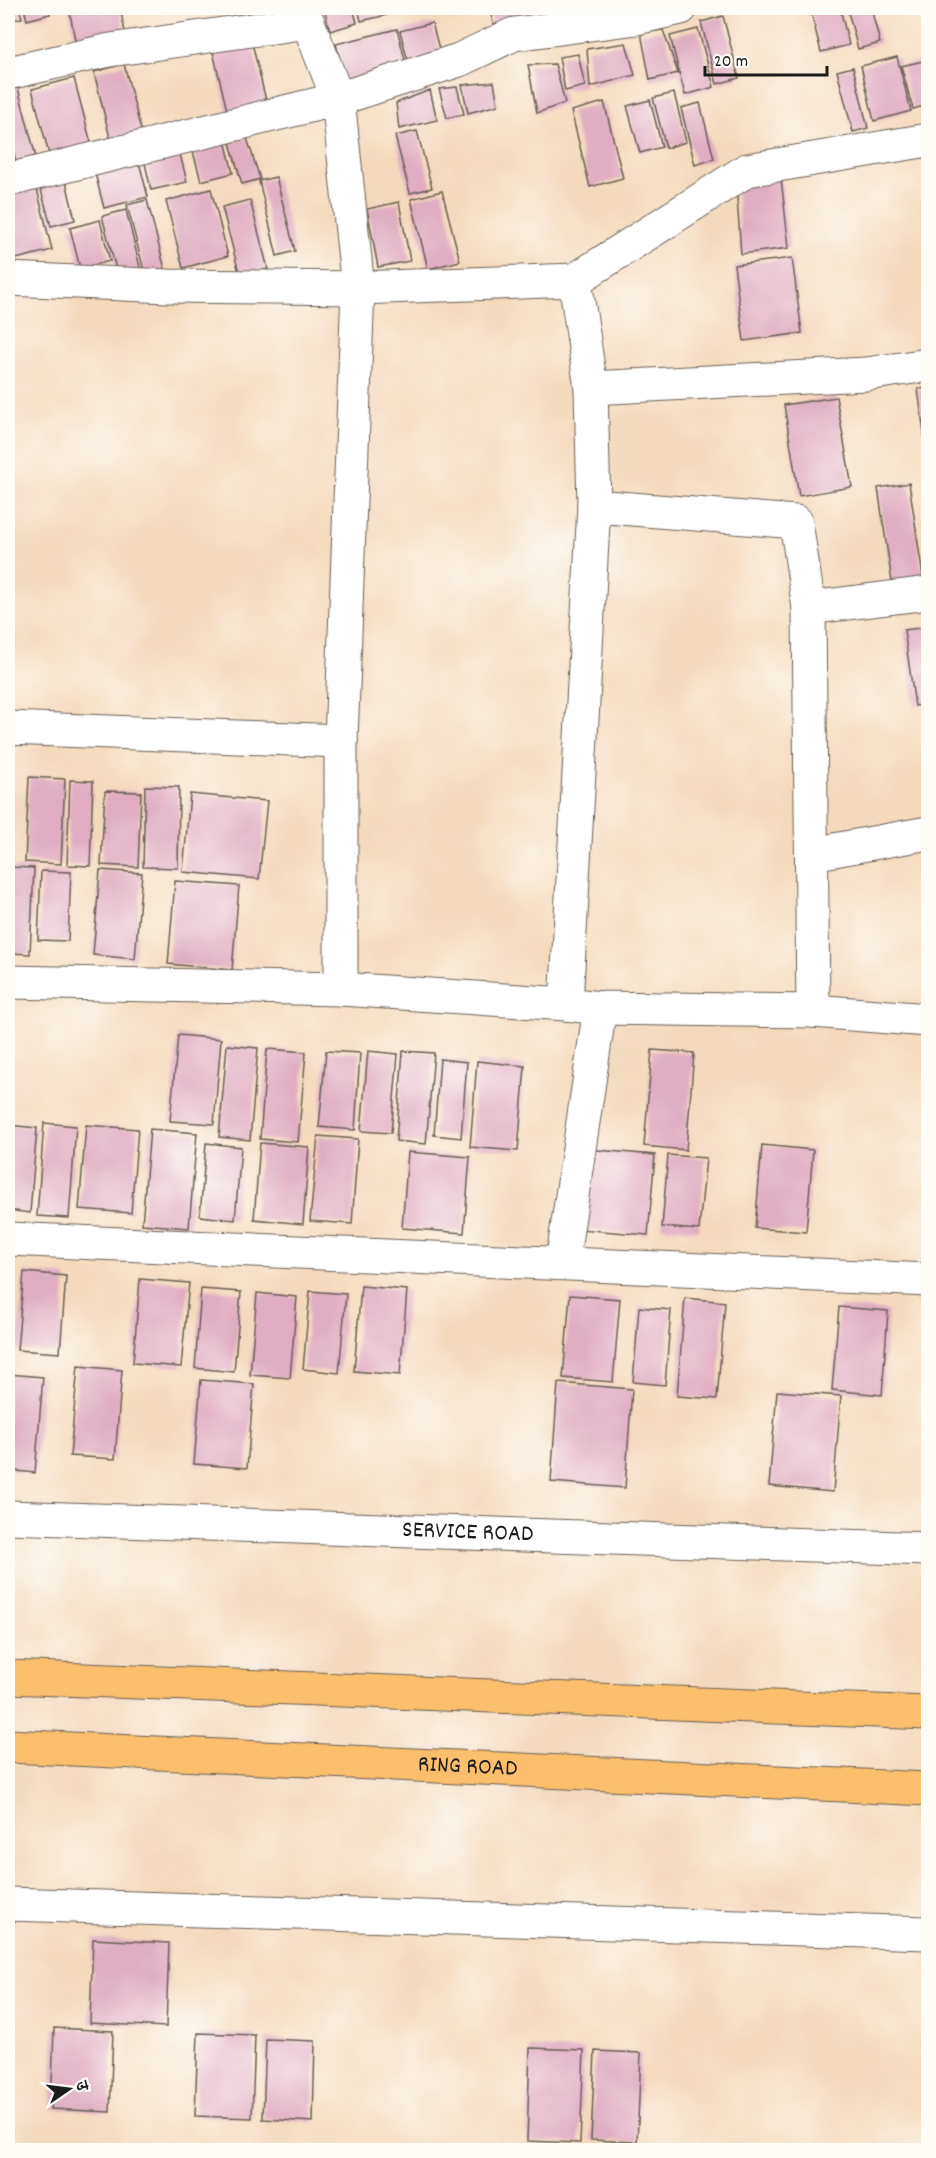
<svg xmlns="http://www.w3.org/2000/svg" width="936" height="2158" viewBox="0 0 936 2158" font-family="Dekko,'Playpen Sans Deva',sans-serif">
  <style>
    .building { fill: #e0adc2 }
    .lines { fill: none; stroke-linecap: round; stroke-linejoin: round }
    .minor-casing { stroke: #685e54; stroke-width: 35 }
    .tertiary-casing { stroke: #685e54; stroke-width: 35 }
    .primary-casing { stroke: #685e54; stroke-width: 35 }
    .minor { stroke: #fff; stroke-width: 33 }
    .tertiary { stroke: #fff; stroke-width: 33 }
    .primary { stroke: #fabe6d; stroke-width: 33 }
    .labels { text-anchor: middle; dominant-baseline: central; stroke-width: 5; stroke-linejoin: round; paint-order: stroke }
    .street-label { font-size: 24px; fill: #1c1c1c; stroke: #fdfcf7 }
  </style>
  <rect width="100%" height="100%" fill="#fdfcf7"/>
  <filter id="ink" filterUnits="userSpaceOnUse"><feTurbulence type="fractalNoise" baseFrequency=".0167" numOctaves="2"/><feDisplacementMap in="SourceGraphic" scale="12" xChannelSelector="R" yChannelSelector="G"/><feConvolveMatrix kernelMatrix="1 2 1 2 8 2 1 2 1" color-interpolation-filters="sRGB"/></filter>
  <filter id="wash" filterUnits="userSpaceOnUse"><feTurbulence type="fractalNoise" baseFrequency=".008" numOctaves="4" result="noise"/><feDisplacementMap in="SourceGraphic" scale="24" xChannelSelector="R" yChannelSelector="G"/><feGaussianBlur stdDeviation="1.35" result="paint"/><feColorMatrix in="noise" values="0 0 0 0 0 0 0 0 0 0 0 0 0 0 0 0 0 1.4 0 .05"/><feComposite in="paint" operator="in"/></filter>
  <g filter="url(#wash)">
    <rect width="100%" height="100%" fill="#f4dabd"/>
    <g id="blocks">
      <path class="building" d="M8 8H19L22 18 8 21Z
        M24 8H49L50 14 27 20Z
        M69 8H120L127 41 77 51Z
        M232 8H254L255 16 235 21Z
        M261 8H295L264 16Z
        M324 8H353L357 23 330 31Z
        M358 8H399L400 12 361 21Z
        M490 8H555L556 13 493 24Z
        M810 8H840L849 45 821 52Z
        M847 8H871L880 43 858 49Z
        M894 8H918L896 14Z
        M921 8H928V32Z
        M723 16 739 78 717 84 701 22Z
        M432 23 442 60 410 69 400 31Z
        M397 29 407 67 346 83 336 44Z
        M698 29 714 87 685 95 670 36Z
        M663 30 678 73 650 80 641 33Z
        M252 43 269 113 230 123 213 52Z
        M626 43 635 75 590 87 587 49Z
        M578 54 585 86 565 91 559 57Z
        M897 57 911 111 874 121 861 66Z
        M923 61 928 82V105L913 109 901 66Z
        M124 64 142 134 111 142 94 72Z
        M555 64 565 103 537 113 528 65Z
        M853 67 868 128 853 132 837 71Z
        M74 78 92 147 50 158 32 89Z
        M494 82 498 105 468 113 462 85Z
        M457 87 464 114 447 118 439 89Z
        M18 88 38 165 18 170 8 130V90Z
        M430 90 437 120 399 129 396 103Z
        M674 93 686 142 666 148 653 98Z
        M650 100 662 147 640 153 627 106Z
        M604 102 623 178 590 187 571 111Z
        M700 103 714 159 695 165 681 108Z
        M417 131 432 188 410 193 395 136Z
        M247 138 260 179 242 184 230 143Z
        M225 140 233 173 201 181 192 148Z
        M179 150 187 182 151 190 144 159Z
        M138 158 148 197 104 208 94 169Z
        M65 177 75 220 51 226 39 183Z
        M276 177 295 251 277 256 259 181Z
        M781 178 789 248 741 254 736 183Z
        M35 181 52 250 8 261V187Z
        M211 189 228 256 183 268 166 201Z
        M442 191 460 261 428 269 411 199Z
        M147 200 167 277 147 282 127 205Z
        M250 200 268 269 240 276 222 207Z
        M399 202 410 261 378 267 367 209Z
        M126 210 141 271 118 277 102 216Z
        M100 220 110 261 80 268 70 228Z
        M792 258 802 333 744 341 734 265Z
        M928 388V455H927L918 389Z
        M836 397 852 487 799 496 784 405Z
        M909 483 923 577 892 582 878 488Z
        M928 627V704L915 706 904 630Z
        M928 715V747H927L923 716Z
        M29 777 65 779 61 864 25 862Z
        M70 780 93 781 90 866 67 865Z
        M145 786 179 787 178 868 143 867Z
        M105 791 141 792 138 867 101 865Z
        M190 794 267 801 259 879 183 872Z
        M9 867 34 868 30 954 8 953Z
        M100 870 142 873 135 959 93 955Z
        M41 871 71 872 68 941 38 940Z
        M175 881 239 886 232 970 168 964Z
        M178 1035 221 1039 214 1124 170 1121Z
        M227 1045 258 1048 250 1140 219 1137Z
        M267 1049 306 1052 298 1142 260 1139Z
        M652 1050 694 1053 686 1150 644 1146Z
        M326 1051 360 1053 355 1130 319 1127Z
        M368 1051 398 1054 391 1133 361 1131Z
        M403 1051 434 1053 426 1144 396 1141Z
        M440 1059 467 1062 461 1138 434 1135Z
        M477 1061 525 1066 518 1151 470 1147Z
        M44 1123 76 1126 69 1218 37 1216Z
        M8 1125 37 1128 30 1213 8 1210Z
        M86 1125 138 1129 131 1213 79 1209Z
        M150 1129 197 1133 189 1228 142 1224Z
        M318 1136 358 1139 352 1224 310 1221Z
        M206 1143 241 1147 235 1220 200 1216Z
        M260 1143 309 1147 303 1224 254 1219Z
        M762 1145 813 1150 806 1232 755 1228Z
        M585 1149 655 1155 648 1235 579 1229Z
        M408 1152 470 1157 464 1233 402 1228Z
        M668 1155 706 1158 699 1230 662 1227Z
        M24 1272 66 1276 60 1353 17 1350Z
        M140 1279 189 1283 181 1367 133 1363Z
        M361 1286 407 1290 400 1375 354 1371Z
        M201 1289 241 1292 234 1372 195 1368Z
        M310 1291 346 1294 339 1373 303 1369Z
        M257 1293 297 1297 290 1378 250 1375Z
        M570 1295 620 1299 613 1382 563 1378Z
        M685 1298 725 1302 717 1399 677 1396Z
        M639 1307 671 1310 665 1385 633 1382Z
        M839 1307 888 1311 882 1395 832 1390Z
        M78 1366 122 1370 115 1459 70 1456Z
        M8 1374 43 1377 35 1473 8 1470Z
        M201 1380 254 1384 247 1468 194 1464Z
        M558 1383 632 1389 625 1488 551 1482Z
        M777 1391 841 1396 833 1492 769 1486Z
        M93 1939 169 1943 166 2027 90 2023Z
        M54 2028 113 2031 110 2112 51 2109Z
        M198 2033 255 2035 252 2118 195 2116Z
        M266 2039 315 2041 313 2122 263 2119Z
        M530 2048 584 2050 580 2143 527 2141Z
        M595 2051 641 2053 637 2142 591 2140Z"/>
    </g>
  </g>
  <g filter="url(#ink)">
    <use href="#blocks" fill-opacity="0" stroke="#685e54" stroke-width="1.5"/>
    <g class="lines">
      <defs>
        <g id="minor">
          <path d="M8 73 110 50 308 22 338 99 459 60 514 34 637 18 681 8"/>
          <path d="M8 180 338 99 358 288 341 741V989"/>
          <path d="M8 279 169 286 358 288 575 280 747 170 928 140"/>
          <path d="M591 388 866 374 928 365"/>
          <path d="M594 506 796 522 809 608 813 1011"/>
          <path d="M809 608 928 593"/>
          <path d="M8 728 341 741"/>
          <path d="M812 854 928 833"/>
          <path d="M8 982 341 989 566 1004 600 1008 813 1011 928 1020"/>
          <path d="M566 1004 594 506 591 388 575 280"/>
          <path d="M8 1239 928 1280"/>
          <path d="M562 1263 600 1008"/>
          <path id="s1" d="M8 1517 928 1549"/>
        </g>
        <path id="tertiary" d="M8 1904 928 1933"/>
        <g id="primary">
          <path d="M8 1677 928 1713"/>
          <path id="s2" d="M8 1746 928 1789"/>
        </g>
      </defs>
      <use href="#minor" class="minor-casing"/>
      <use href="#tertiary" class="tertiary-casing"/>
      <use href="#primary" class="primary-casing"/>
      <use href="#minor" class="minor"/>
      <use href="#tertiary" class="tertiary"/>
      <use href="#primary" class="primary"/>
    </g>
  </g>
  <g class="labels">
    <g class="street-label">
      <text stroke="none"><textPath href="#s1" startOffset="460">SERVICE ROAD</textPath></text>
      <text stroke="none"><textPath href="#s2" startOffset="460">RING ROAD</textPath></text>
    </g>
  </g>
  <rect width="936" height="2158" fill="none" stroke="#fdfcf7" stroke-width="30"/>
  <g transform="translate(69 2089) rotate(76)" stroke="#fdfcf7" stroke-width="4.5" paint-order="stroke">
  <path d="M0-4.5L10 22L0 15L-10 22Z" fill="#1c1c1c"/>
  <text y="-9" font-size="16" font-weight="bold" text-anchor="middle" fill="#1c1c1c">उ</text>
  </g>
  <path d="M705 66v9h122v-9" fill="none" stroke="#1c1c1c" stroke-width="3"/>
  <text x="714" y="66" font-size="18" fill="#1c1c1c" stroke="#fdfcf7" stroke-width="4.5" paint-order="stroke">20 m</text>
</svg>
